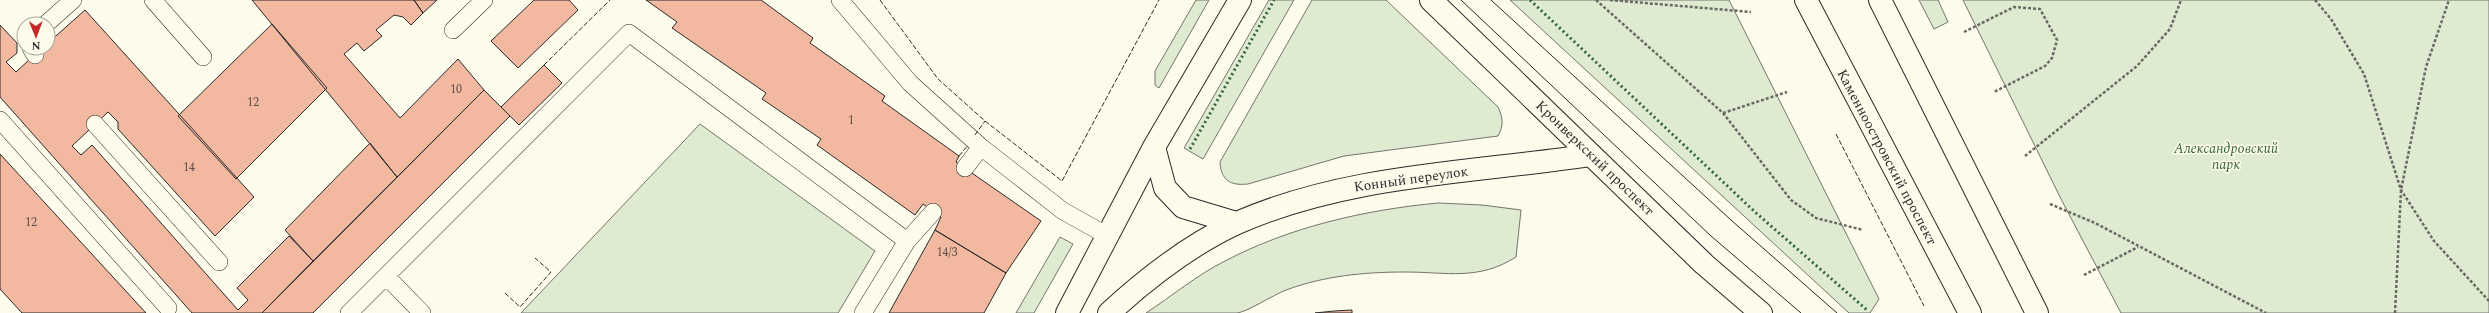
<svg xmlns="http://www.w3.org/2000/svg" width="2489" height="313" viewBox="0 0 2489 313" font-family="Spectral,serif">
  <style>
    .green { fill: #deebd1; stroke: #74746e }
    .building { fill: #f2b8a0; stroke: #2b2b2b }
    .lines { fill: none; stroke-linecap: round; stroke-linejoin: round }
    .lane-casing { stroke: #2b2b2b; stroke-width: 18 }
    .street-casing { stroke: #2b2b2b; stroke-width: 24 }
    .secondary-casing { stroke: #2b2b2b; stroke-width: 24 }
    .primary-casing { stroke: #2b2b2b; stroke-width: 24 }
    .path { stroke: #6a6964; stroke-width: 2.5; stroke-dasharray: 3 2; stroke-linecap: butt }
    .lane { stroke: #fdfbea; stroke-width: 17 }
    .street { stroke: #fdfbea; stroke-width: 22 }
    .secondary { stroke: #fdfbea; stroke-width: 22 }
    .primary { stroke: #fdfbea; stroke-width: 22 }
    .tram { stroke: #2b2b2b; stroke-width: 1 }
    .hedge { stroke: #34623c; stroke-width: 3; stroke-dasharray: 2 3; stroke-linecap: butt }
    .fence { stroke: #2b2b2b; stroke-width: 1; stroke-dasharray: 5 2; stroke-linecap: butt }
    .labels { text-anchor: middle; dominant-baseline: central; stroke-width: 3; stroke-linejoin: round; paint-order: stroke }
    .number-label { font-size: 12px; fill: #5d4e48 }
    .park-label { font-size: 14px; font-style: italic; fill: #34623c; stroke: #fdfbea }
    .street-label { font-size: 14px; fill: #2b2b2b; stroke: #fdfbea }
  </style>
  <rect width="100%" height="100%" fill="#fdfbea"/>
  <path class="green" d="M1196 0H1209L1159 88 1155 85V71Z
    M1269 0H1294L1203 159 1184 148Z
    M1312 0H1386L1498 107C1503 118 1504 125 1498 136L1344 156 1248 184C1230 186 1221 180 1220 162Z
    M1510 0H1729L1879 299 1870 313H1849Z
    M1919 0H1938L1948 22 1934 29Z
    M1963 0H2489V313H2121L2062 201Z
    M700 124 875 251 838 313H521Z
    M1438 203 1482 205 1521 210 1516 257C1478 281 1447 272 1405 272 1364 272 1324 276 1286 290 1273 295 1247 312 1237 313 1207 313 1175 313 1146 313 1172 296 1197 275 1225 261 1290 227 1364 210 1438 203Z
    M1060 237 1073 244 1034 313H1016Z"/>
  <path class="building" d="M252 0H414L423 13 411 25 403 17 394 15 376 30 382 36 364 51 357 43 344 54 400 118 458 59 484 90 397 177Z
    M414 0H437L423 13Z
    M534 0H569L578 10 518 68 491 41Z
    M646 0H761L813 38 810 43 885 96 882 101 959 156 956 162 1041 221 1006 273 935 230 941 217 923 204 915 215 817 145 821 139 762 99 766 93 672 28 677 22Z
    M85 10 254 197 215 236 118 129V122L108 112 72 146 81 155 92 145 238 310 248 300 237 288 289 236 313 261 262 313H192L0 97V25L17 43V53L6 62 16 72 42 48H48V43Z
    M272 24 327 88 236 179 178 116Z
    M544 65 562 83 519 125 501 107Z
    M484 90 510 116 313 313H262Z
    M370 143 397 177 313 261 285 230Z
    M0 154 146 313H22L0 289Z
    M935 230 1006 273 984 313H889Z
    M1352 310V313H1315L1334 311Z"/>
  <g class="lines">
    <defs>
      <path id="lane" d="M153 0 203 57
        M840 0 910 83 981 147
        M46 24 73 0
        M453 30 484 0
        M31 48 35 55
        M0 120 168 308
        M95 124 219 262
        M965 168 981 147 1063 211 1108 236
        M386 276 422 313
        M349 313 629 33 907 241
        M863 313 907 241 933 212"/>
      <path id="street" d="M1154 147 1165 188 1183 207 1236 223
        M1067 313 1154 147 1240 0
        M1109 313C1147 278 1189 245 1237 223 1348 174 1473 173 1591 155"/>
      <path id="secondary" d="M1431 0 1704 264 1761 313"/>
      <path id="primary" d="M1806 0 1970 313
        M1880 0 2037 313"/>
    </defs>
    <use href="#lane" class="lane-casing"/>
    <use href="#street" class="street-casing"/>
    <use href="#secondary" class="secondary-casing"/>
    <use href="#primary" class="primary-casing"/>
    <path class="path" d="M1596 0 1723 113 1791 200 1816 218 1863 230
      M1610 0 1751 12
      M2315 0 2331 19 2364 74 2401 190 2434 241 2489 301
      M1964 32 2014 7 2040 9 2057 40 2052 58 2045 66 1994 92
      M1723 113 1787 92
      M2025 156 2137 66 2170 29 2181 0
      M2050 204 2095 223 2266 313
      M2084 275 2138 247
      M2395 313 2401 190 2426 67 2449 0"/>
    <use href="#lane" class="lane"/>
    <use href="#street" class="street"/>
    <use href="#secondary" class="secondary"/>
    <use href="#primary" class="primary"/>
    <path class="tram" d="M1461 0 1711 236 1801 313
      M1491 0 1731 220 1837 313"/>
    <path class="hedge" d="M1530 0 1755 212 1867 310
      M1190 149 1274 0"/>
    <path class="fence" d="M880 0 938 79 985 121 1062 181 1159 0
      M544 65 610 0
      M1836 134 1924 306
      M975 135 985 121
      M959 156 968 145
      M505 293 520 307 551 272 535 258"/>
  </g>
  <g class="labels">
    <g class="number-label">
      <text x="456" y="89">10</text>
      <text x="253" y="102">12</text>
      <text x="851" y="120">1</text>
      <text x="189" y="167">14</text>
      <text x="31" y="222">12</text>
      <text x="947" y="252">14/3</text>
    </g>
    <g class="park-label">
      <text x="2226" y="148">Александровский<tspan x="2226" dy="16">парк</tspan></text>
    </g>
    <g class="street-label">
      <text transform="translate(1887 157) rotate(62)">Каменноостровский проспект</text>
      <text transform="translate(1595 158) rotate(44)">Кронверкский проспект</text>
      <text transform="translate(1411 179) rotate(-8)">Конный переулок</text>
    </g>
  </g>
  <g transform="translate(36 36) rotate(179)"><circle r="19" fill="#fdfbea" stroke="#a9a89e"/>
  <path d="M0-3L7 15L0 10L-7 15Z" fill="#c62828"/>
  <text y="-6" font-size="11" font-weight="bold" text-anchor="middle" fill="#2b2b2b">N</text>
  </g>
</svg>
